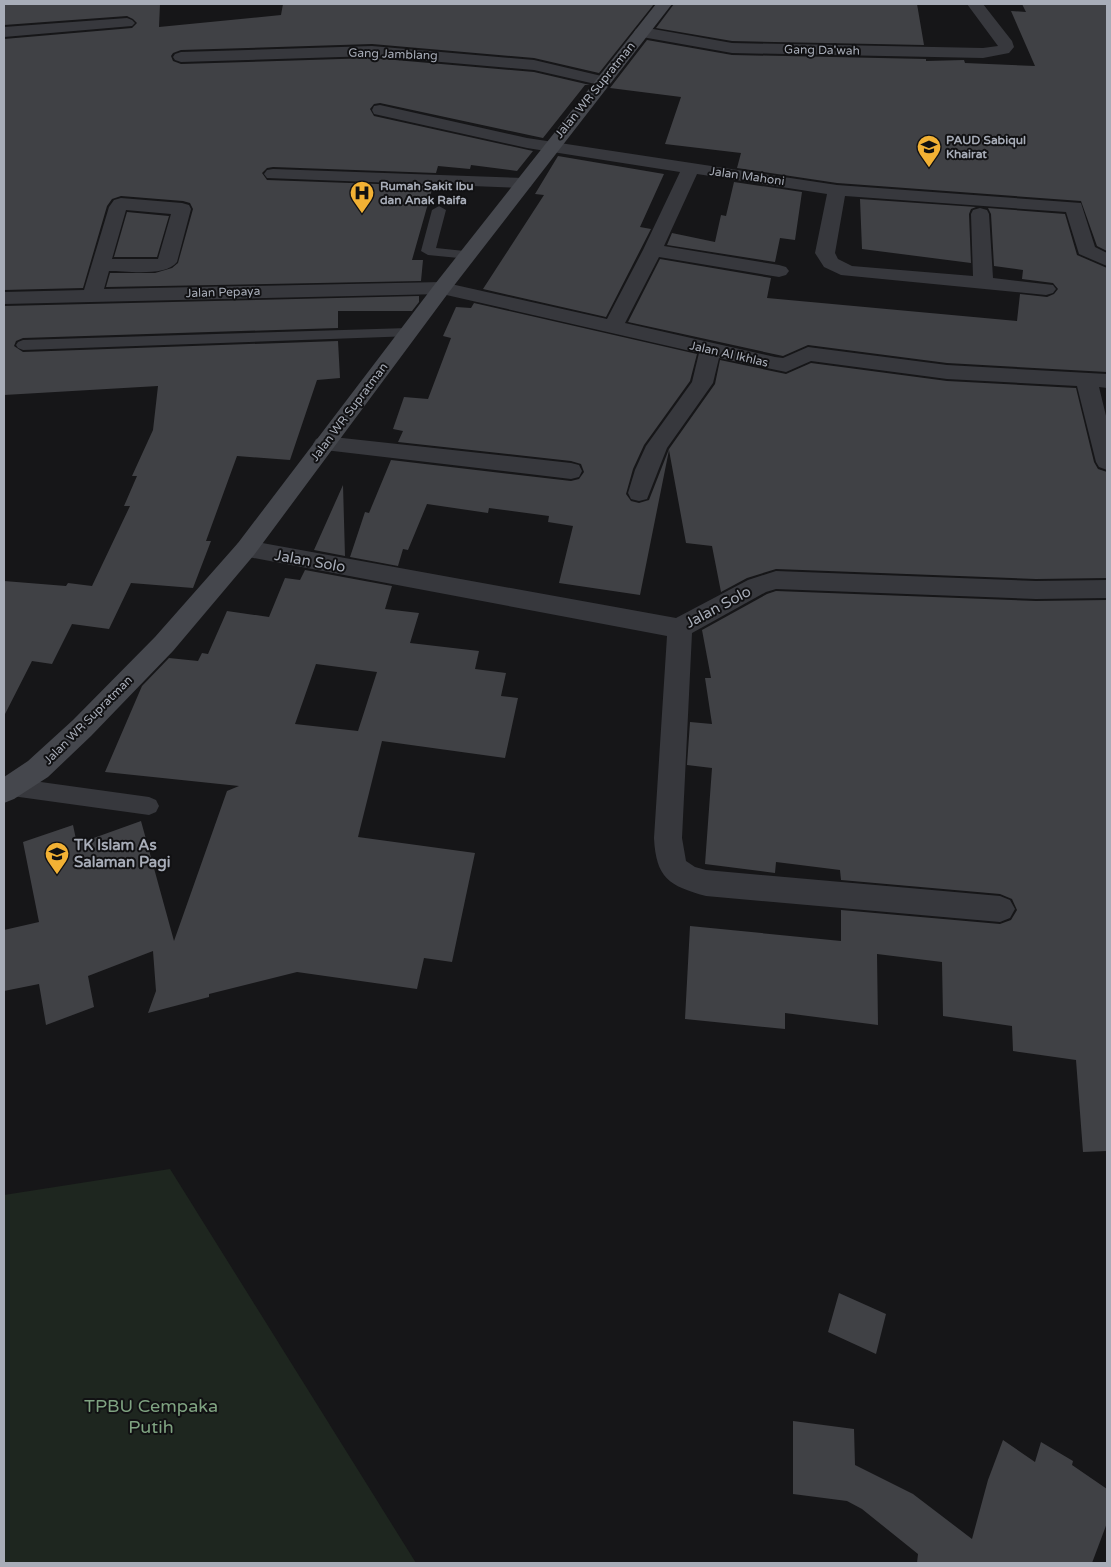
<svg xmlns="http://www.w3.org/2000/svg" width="1111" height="1567" viewBox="0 0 1111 1567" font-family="'Varela Round',sans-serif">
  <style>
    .green { fill: #1e261f }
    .building { fill: #404145; fill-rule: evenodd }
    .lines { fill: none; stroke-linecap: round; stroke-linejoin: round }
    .lane { fill: #37383d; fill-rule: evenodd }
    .street { fill: #37383d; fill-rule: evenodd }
    .secondary { fill: #45474d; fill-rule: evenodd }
    .labels { text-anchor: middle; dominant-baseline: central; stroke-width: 4; stroke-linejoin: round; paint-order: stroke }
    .far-street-label { font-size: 12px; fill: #a8adb8; stroke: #111113 }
    .far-poi-label { font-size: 12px; font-weight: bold; fill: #a8adb8; stroke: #111113; text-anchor: start }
    .street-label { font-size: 15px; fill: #a8adb8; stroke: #111113 }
    .poi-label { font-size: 15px; font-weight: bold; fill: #a8adb8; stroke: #111113; text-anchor: start }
    .near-park-label { font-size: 18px; fill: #7fa381; stroke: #111113 }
  </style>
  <rect width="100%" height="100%" fill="#161618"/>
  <path class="green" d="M170 1169 416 1563H4V1195Z"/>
  <path class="building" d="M4 4H160L159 27 281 15 283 4H654L599 73 534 58 372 44 181 50 173 53 171 56 173 61 181 64 372 58 534 72 590 85H585L543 138 380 103 374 104 370 109 374 116 533 151 517 171 471 165 470 169 438 166 436 173 273 167 267 168 262 173 267 180 433 186 412 260H423L421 281 106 287 110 273H155L172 268 178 263 193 209 190 203 183 201 121 196 112 199 107 206 83 288 4 290V39L132 28 137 23 133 19 127 16 4 25Z
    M674 4H917L924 45 732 41 656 28Z
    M1022 4H1107V251L1097 246 1081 201 837 183 737 168 741 153 665 144 681 97 610 88 647 40 732 55 926 59V61L964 60 965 63 1035 66 1011 11 1026 12Z
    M558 156 664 174 640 227 651 229 606 317 483 289 544 195 535 194Z
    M734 182 802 192 795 240 780 238 775 262 667 245 672 233 715 242 721 215 726 216Z
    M860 199 976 207 971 209 969 214 971 263 862 249Z
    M988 208 1065 214 1077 255 1107 268V372L947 363 808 345 783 356 628 322 660 259 771 278 767 298 1017 321 1020 294 1047 297 1054 294 1058 289 1053 283 1022 279 1023 270 994 266 991 214Z
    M127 212 169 216 157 257H114Z
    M419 296V302L412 311H338V328L23 338 16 341 14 346 23 352 338 341 340 378 317 380 290 460 237 456 206 541H211L193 588 131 583 109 629 72 624 52 664 32 661 4 716V581L66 586 68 583 92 586 130 506H124L137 476H132L153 430 158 386 4 395V306Z
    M474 303 697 354 690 381 644 445 633 469 626 494 631 501 639 503 649 500 669 449 715 384 720 360 786 374 811 363 947 381 1076 388 1094 462 1098 469 1107 472V578L1036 579 776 569 747 578 721 592 712 546 686 543 669 450 640 595 559 583 573 526 548 522 549 516 489 508 488 513 427 504 408 550 403 549 398 566 350 557 365 512 369 513 391 460 571 481 579 479 584 472 581 464 571 461 398 442 403 431 393 429 404 397 428 399 451 338 443 336 456 307 471 308Z
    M343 485 345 556 314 550Z
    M305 570 392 586 385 609 419 613 410 643 479 651 475 669 506 673 501 696 518 698 505 758 382 741 358 837 475 853 452 962 424 958 417 989 297 972 209 994V997L148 1013 156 991 153 951 88 976 94 1007 46 1025 39 984 4 991V930L39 922 23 842 73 825 77 844 141 821 174 941 227 791 239 786 105 772 142 686 169 658 198 661 202 653 208 654 227 611 269 617 285 578 300 580ZM316 664 377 672 358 731 295 724Z
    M776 591 1036 601 1107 600V1151L1083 1152 1076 1060 1013 1051 1012 1026 943 1016 942 962 877 954 878 1025 785 1013V1029L685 1019 690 926 841 941V910L1000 924 1011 920 1017 910 1012 899 1000 894 841 880 840 870 776 862 775 873 705 864 712 768 687 765 690 722 712 724 705 678H711L702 630 767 594Z
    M839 1293 886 1314 876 1354 828 1332Z
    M793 1421 854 1429 855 1465 913 1494 972 1539 988 1480 1003 1440 1035 1462 1041 1442 1073 1461 1072 1465 1107 1489V1523L1092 1563H917L918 1554 862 1509 847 1501 793 1494Z"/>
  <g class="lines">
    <path class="lane" d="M439 206 446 210 436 248 474 252 476 255 474 258 469 259 428 255 421 251 432 210Z
      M408 328 413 330 415 333 413 336 23 350 18 348 16 345 18 342 23 340Z
      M12 778 149 797 156 800 159 806 156 812 149 815 12 796 4 791 5 781Z"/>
    <path class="street" d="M967 4H983L1012 41 1014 47 1009 53 983 58 732 53 642 37 636 35 634 32 636 29 642 27 732 43 983 48 998 46Z
      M127 18 132 20 135 23 132 26 4 37V27Z
      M372 46 534 60 610 78 612 81 610 84 604 86 534 70 372 56 181 62 175 60 173 57 175 54 181 52Z
      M380 105 527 138 837 185 1081 203 1095 247 1107 253V266L1079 254 1066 212 845 196 835 253 838 259 852 266 973 276 971 214 973 210 980 208 987 210 989 214 993 278 1053 285 1056 289 1053 293 1046 295 841 275 824 267 815 253 827 194 697 174 664 246 779 265 786 267 789 271 786 275 779 277 659 257 625 323 775 357 783 358 808 347 947 365 1107 374V388L1099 387 1107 420V470L1099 467 1096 462 1077 386 947 379 811 361 786 372 719 358 713 383 667 448 647 499 639 501 631 499 628 493 635 470 646 446 692 382 699 353 442 294 4 304V292L84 290 109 207 114 200 121 198 182 203 189 205 191 209 177 262C166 277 126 271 109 271L104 289 442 282 607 319 643 250 680 172 527 148 374 114 372 110 374 106ZM126 210 171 214 158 259H112Z
      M273 169 524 178 530 179 533 183 530 187 524 188 267 178 264 174 267 170Z
      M324 436 571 463 579 465 582 471 579 477 571 479 316 449 313 444 316 439Z
      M246 540 676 618 748 580 776 571 1036 581 1107 580V598L1036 599 776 589 766 592 692 633 682 838 686 861 695 867 706 870 1000 896 1010 900 1015 909 1010 918 1000 922 706 896C669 886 656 878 654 838L667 636 238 555 234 549 238 543Z"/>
    <path class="secondary" d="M656 4H672L449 292 254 555 173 651 91 736 48 777 14 799 4 803V777L28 761 73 720 155 637 238 543 435 284Z"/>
  </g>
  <defs>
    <symbol id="school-pin" viewBox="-11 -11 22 30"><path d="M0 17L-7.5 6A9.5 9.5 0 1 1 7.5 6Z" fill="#f2b134" stroke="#111113"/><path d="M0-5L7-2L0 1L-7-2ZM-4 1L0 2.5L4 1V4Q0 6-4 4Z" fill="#111"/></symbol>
    <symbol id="hospital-pin" viewBox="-11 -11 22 30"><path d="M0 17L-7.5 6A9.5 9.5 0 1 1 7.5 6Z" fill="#f2b134" stroke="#111113"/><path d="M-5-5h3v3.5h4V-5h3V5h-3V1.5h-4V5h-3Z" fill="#111"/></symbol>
  </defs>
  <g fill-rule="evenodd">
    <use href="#school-pin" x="915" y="133" width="28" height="38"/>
    <use href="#hospital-pin" x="348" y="179" width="28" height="38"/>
    <use href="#school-pin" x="43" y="840" width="28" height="38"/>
  </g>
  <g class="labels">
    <g class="far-street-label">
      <text transform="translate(822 50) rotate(1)">Gang Da'wah</text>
      <text transform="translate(393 54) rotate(2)">Gang Jamblang</text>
      <text transform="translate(595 90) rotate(-51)">Jalan WR Supratman</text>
      <text transform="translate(747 176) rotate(8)">Jalan Mahoni</text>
      <text transform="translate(223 292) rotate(-2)">Jalan Pepaya</text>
      <text transform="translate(729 354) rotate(13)">Jalan Al Ikhlas</text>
      <text transform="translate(349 412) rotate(-53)">Jalan WR Supratman</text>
      <text transform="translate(88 720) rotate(-45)">Jalan WR Supratman</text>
    </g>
    <g class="far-poi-label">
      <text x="946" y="140">PAUD Sabiqul<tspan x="946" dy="14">Khairat</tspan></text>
      <text x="380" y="186">Rumah Sakit Ibu<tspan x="380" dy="14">dan Anak Raifa</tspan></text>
    </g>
    <g class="street-label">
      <text transform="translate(310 561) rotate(10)">Jalan Solo</text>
      <text transform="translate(718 607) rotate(-28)">Jalan Solo</text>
    </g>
    <g class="poi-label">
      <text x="74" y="845">TK Islam As<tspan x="74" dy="17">Salaman Pagi</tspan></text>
    </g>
    <g class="near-park-label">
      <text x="151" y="1406">TPBU Cempaka<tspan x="151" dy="21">Putih</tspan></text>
    </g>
  </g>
  <rect width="1111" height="1567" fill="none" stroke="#a8adb8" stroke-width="10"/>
</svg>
